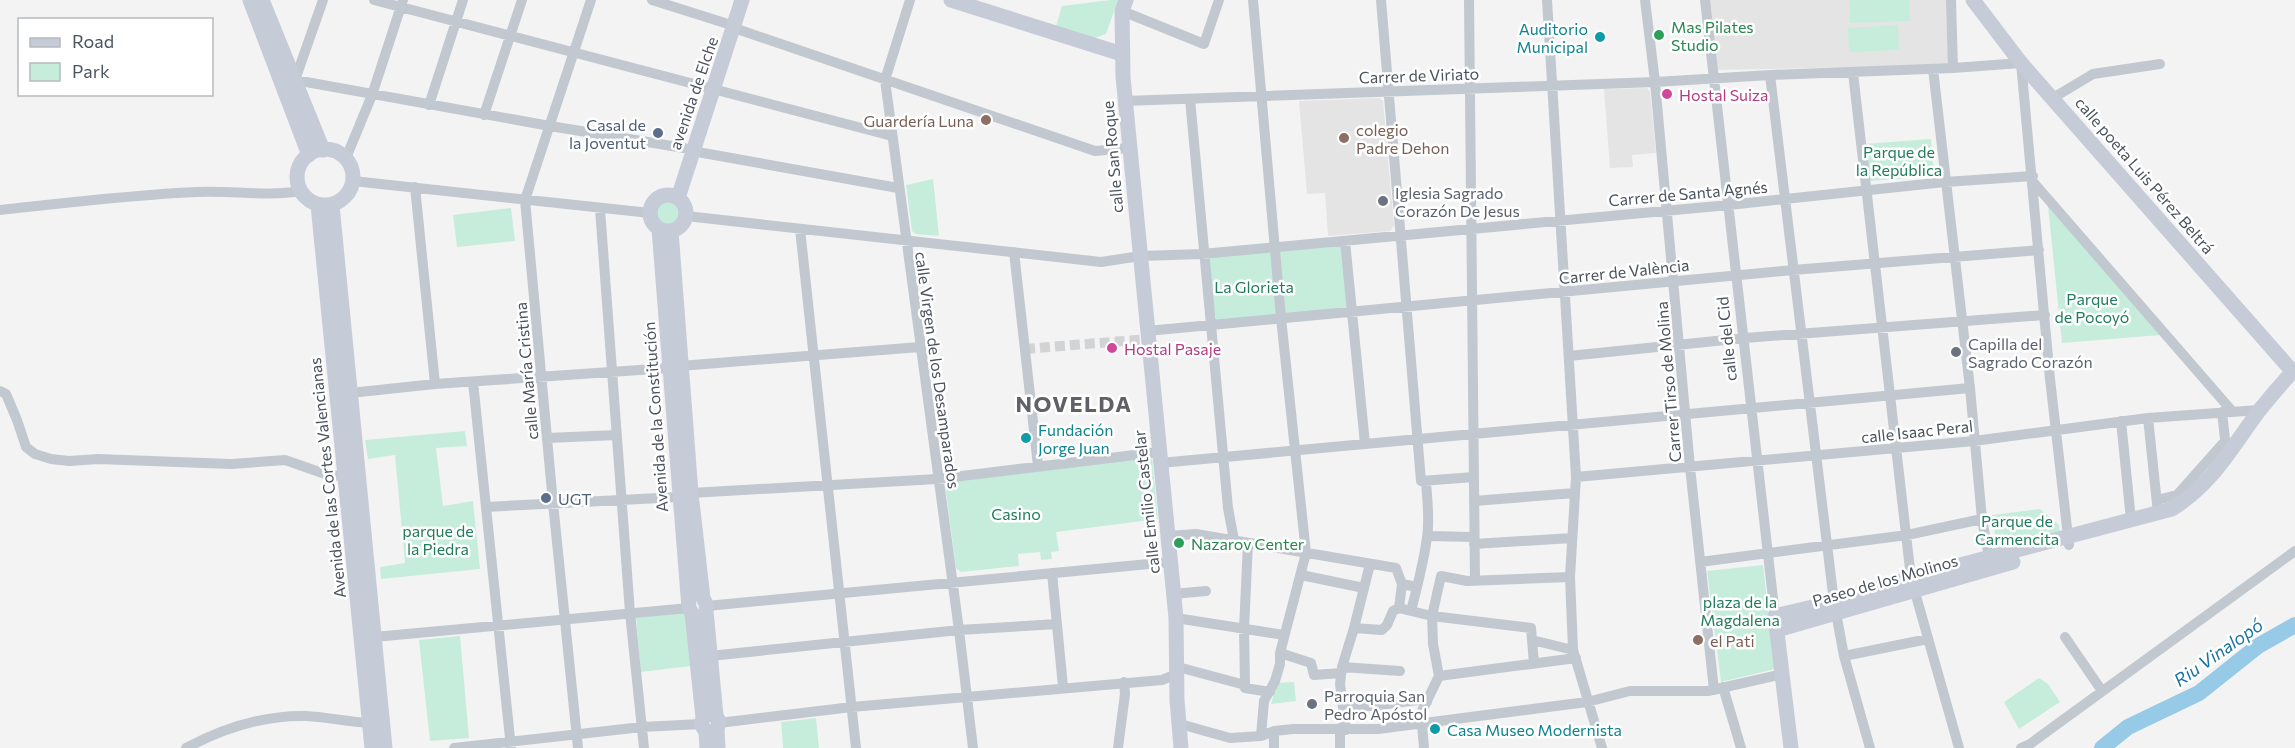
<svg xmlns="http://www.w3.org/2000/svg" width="2295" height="748" viewBox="0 0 2295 748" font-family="Commissioner,sans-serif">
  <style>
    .education { fill: #e5e4e4 }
    .green { fill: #c6eddb }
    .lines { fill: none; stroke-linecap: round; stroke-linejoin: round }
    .river { stroke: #97cae6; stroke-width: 16 }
    .street-tunnel { stroke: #d2d3d5; stroke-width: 10; stroke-dasharray: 10 5; stroke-linecap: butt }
    .street { stroke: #c2c8cf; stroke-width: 10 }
    .secondary { stroke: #c5cbd7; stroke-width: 15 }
    .leisure-dot { fill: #2e9e5b; stroke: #fff; stroke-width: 2 }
    .culture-dot { fill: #0f9aa8; stroke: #fff; stroke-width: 2 }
    .hotel-dot { fill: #d1479c; stroke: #fff; stroke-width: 2 }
    .education-dot { fill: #8d6e63; stroke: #fff; stroke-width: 2 }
    .service-dot { fill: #5c6f8a; stroke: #fff; stroke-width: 2 }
    .worship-dot { fill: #6b7280; stroke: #fff; stroke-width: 2 }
    .labels { text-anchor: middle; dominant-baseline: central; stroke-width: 5; stroke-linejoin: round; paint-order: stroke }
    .leisure-label { font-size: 16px; fill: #27864d; stroke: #fff; text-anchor: start }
    .culture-label { font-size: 16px; fill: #0d838f; stroke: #fff; text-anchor: start }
    .street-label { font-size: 16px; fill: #4b535e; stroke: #fff }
    .hotel-label { font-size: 16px; fill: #b23c85; stroke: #fff; text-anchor: start }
    .education-label { font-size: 16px; fill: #785e54; stroke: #fff; text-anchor: start }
    .service-label { font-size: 16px; fill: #4e5e75; stroke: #fff; text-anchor: end }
    .park-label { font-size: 16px; fill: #207c5b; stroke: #fff }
    .worship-label { font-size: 16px; fill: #5b616d; stroke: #fff; text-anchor: start }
    .water-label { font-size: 18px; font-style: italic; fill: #1973a4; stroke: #fff }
    .district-label { font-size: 22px; font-weight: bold; letter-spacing: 1.5px; fill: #5f6167; stroke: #fff }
  </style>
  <rect width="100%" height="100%" fill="#f4f3f3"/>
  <path class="education" d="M1708 0H1949L1951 65 1717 70Z
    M1647 88 1650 92 1656 153 1632 155 1633 167 1610 168 1604 89Z
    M1380 98 1383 101 1394 226 1390 231 1328 236 1325 193 1307 194 1299 101Z"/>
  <path class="green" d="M1110 0H1118L1106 34 1095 38 1056 26 1062 6Z
    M1849 0H1909L1910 21 1850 23Z
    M1898 25 1899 50 1849 52 1848 28Z
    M1931 139 1934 176 1870 181 1864 144Z
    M933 179 939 236 916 234 912 231 906 185Z
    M654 212a15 15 0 1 1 30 0a15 15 0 1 1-30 0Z
    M2048 206 2160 335 2062 343Z
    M511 208 515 241 457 247 453 215Z
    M1343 245 1349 309 1216 321 1208 258Z
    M465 431 467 446 436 448 443 506 473 501 480 569 381 579 380 567 405 563 395 455 368 459 365 440Z
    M1152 457 1158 519 1056 532 1059 551 1051 552 1052 559 1041 560 1040 552 1018 554 1019 566 961 572 956 568 945 485 948 481Z
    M2040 509 2059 525 2060 537 1998 552 1992 515Z
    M1763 565 1775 669 1721 682 1707 571Z
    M686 612 691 666 641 672 636 618Z
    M460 636 469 738 430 741 419 640Z
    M2039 678 2048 684 2060 702 2019 729 2004 702Z
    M1294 682 1296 701 1271 704 1277 683Z
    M816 718 819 748H783L781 722Z"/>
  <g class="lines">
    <path class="river" d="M2102 748 2128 727 2199 693 2258 646 2295 625"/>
    <path class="street-tunnel" d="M1025 349 1148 339"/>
    <path class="street" d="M323 0 295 80 550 126 684 148
      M374 0 892 136
      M652 0 725 23
      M910 0 885 80 959 630 973 748
      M1253 0 1281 318 1306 553 1280 653V664L1275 681 1264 701 1261 736
      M1381 0 1421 481 1474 477
      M1469 0 1475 581
      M1547 0 1576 477 1570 577 1573 650 1602 748
      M1645 0 1655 82 1690 467 1714 690
      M1705 0 1775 616
      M1951 0 1953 68
      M1122 11 1204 44 1219 0
      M734 28 1095 151 1129 148
      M1933 69 1970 388 1982 519 1990 563
      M1853 73 1911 578 1959 748
      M1770 75 1834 602 1844 656 1870 748
      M2053 98 2093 74 2160 64
      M1190 99 1228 508 1234 540
      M1125 101 1655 82 1770 75 1953 68 2021 63 2050 379 2069 545
      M429 105 463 0
      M484 115 522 0
      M692 151 898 188
      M346 158 372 95 403 0
      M353 181 650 213
      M2034 183 2232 411
      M415 187 435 384
      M600 209 630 613 644 748
      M0 210C65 203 130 195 196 192 231 190 266 197 301 191
      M686 216 1101 262 1140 256 1202 254 1729 205 1945 182 2033 176
      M800 229 856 748
      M1345 241 1365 444
      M1014 252 1038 466
      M1147 331 1793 270 2039 250
      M1569 356 1745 338 2045 315
      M680 366 920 347
      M473 382 511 748
      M0 391 6 394 17 420 26 447 35 454 51 459 69 461 98 459 231 464 285 460 328 475 345 476
      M350 393 435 384 669 368
      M2222 412 2226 448
      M2148 418 2158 513
      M2121 421 2131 520
      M547 438 617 435
      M1160 463 1970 388
      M1576 477 1974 441 2148 418 2259 410
      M691 493 937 479 1159 452
      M2157 500 2177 495 2225 441
      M1474 501 1575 493
      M486 507 679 497
      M1168 536 1196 534 1396 568 1402 584
      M1428 536 1474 537
      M1474 544 1572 538
      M1700 562 1907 535 1982 519
      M1052 573 1063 687
      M1301 575 1364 588
      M1417 587 1402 584 1399 608 1411 611C1417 587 1424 562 1427 537 1430 519 1427 499 1426 481
      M1173 594 1206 591
      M707 606 1170 562
      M1411 611 1432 616 1531 628 1532 640 1573 650
      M1176 618 1284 635
      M1354 628 1382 630 1387 625 1393 611 1399 608
      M374 637 689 608
      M2065 637 2102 691
      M1532 640 1534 663
      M1280 653 1311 663 1314 675 1341 673
      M710 656 959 630 1057 624
      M1844 656 1928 639
      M1178 667 1245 685V688L1270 692
      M1342 667 1400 671
      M1439 676 1576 658
      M1245 685 1244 629 1248 543
      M1723 687 1741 748
      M1343 706H1372L1418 700 1427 702
      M719 723 852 707 1162 680 1177 674
      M1180 724 1230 738 1261 736 1274 731 1293 729H1378L1587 702 1630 691H1708L1783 674
      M1346 730 1340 684 1342 667 1354 628 1370 564
      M186 748C222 729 265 715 306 716 327 717 348 722 370 723L372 728
      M454 748 642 727 701 724
      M578 748 553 503 525 200 591 0
      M1118 748 1125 694 1124 682
      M1274 748V731
      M1340 748V728
      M1424 748 1421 713 1439 676 1433 644 1432 616 1441 576 1467 581 1570 577
      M2021 748 2030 744 2295 551"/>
    <path class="secondary" d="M250 0 309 155
      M262 0 323 150
      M951 0 1122 54
      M1126 0 1122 11 1123 77 1176 618 1177 700 1181 748
      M1973 0 2021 63 2293 372
      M297 177a28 28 0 1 1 56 0a28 28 0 1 1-56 0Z
      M650 213a18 18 0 1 1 36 0a18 18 0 1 1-36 0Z
      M678 198 742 0
      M318 205 372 748
      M332 205 385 748
      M659 229 689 608 692 613 703 718 701 724 706 732 707 748
      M671 231 691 493 703 598 707 606 706 611 716 716
      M1777 630 2013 562
      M708 714 716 716 719 721 717 730 718 748
      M1791 748 1775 616 1834 602 1911 578 2172 509C2213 483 2230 450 2258 412 2270 397 2282 383 2295 369"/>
  </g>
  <g class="leisure-dot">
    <circle cx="1659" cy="35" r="6"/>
    <circle cx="1179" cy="543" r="6"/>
  </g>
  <g class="culture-dot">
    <circle cx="1600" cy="37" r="6"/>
    <circle cx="1026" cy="438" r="6"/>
    <circle cx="1435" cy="729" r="6"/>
  </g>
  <g class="hotel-dot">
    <circle cx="1667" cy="94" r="6"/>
    <circle cx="1112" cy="348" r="6"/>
  </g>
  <g class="education-dot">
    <circle cx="986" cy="120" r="6"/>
    <circle cx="1344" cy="138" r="6"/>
    <circle cx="1698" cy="640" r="6"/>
  </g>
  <g class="service-dot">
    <circle cx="658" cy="133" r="6"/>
    <circle cx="546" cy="498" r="6"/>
  </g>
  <g class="worship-dot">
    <circle cx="1383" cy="201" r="6"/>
    <circle cx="1956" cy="352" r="6"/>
    <circle cx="1312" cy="704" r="6"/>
  </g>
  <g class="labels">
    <g class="leisure-label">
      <text x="1671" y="26">Mas Pilates<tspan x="1671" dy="18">Studio</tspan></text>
      <text x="1191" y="543">Nazarov Center</text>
    </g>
    <g class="culture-label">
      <text x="1588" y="28" text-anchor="end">Auditorio<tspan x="1588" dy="18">Municipal</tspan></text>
      <text x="1038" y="429">Fundación<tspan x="1038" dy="18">Jorge Juan</tspan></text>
      <text x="1447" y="729">Casa Museo Modernista</text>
    </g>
    <g class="street-label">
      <text transform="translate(1419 75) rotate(-2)">Carrer de Viriato</text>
      <text transform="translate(693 93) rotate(-71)">avenida de Elche</text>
      <text transform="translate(1112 157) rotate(-95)">calle San Roque</text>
      <text transform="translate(2145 175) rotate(49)">calle poeta Luis Pérez Beltrá</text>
      <text transform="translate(1688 193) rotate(-5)">Carrer de Santa Agnés</text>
      <text transform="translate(1624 271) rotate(-6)">Carrer de València</text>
      <text transform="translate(1726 339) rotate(-96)">calle del Cid</text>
      <text transform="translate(938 370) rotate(82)">calle Virgen de los Desamparados</text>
      <text transform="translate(526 371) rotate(-95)">calle María Cristina</text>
      <text transform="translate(1668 382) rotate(-95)">Carrer Tirso de Molina</text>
      <text transform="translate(655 417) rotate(-94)">Avenida de la Constitución</text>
      <text transform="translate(1917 431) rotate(-6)">calle Isaac Peral</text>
      <text transform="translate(327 478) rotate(-96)">Avenida de las Cortes Valencianas</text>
      <text transform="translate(1146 502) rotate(-96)">calle Emilio Castelar</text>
      <text transform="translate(1885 580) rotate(-16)">Paseo de los Molinos</text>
    </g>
    <g class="hotel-label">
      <text x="1679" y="94">Hostal Suiza</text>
      <text x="1124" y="348">Hostal Pasaje</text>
    </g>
    <g class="education-label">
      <text x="974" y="120" text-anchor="end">Guardería Luna</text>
      <text x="1356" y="129">colegio<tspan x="1356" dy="18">Padre Dehon</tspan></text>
      <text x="1710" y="640">el Pati</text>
    </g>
    <g class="service-label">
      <text x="646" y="124">Casal de<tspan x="646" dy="18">la Joventut</tspan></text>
      <text x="558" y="498" text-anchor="start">UGT</text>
    </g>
    <g class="park-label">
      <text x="1899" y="151">Parque de<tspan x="1899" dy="18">la República</tspan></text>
      <text x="1254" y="286">La Glorieta</text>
      <text x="2092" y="298">Parque<tspan x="2092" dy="18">de Pocoyó</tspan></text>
      <text x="1016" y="513">Casino</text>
      <text x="2017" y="520">Parque de<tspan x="2017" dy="18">Carmencita</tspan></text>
      <text x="438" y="530">parque de<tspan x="438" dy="18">la Piedra</tspan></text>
      <text x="1740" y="601">plaza de la<tspan x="1740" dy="18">Magdalena</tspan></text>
    </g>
    <g class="worship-label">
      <text x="1395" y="192">Iglesia Sagrado<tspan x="1395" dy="18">Corazón De Jesus</tspan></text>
      <text x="1968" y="343">Capilla del<tspan x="1968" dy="18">Sagrado Corazón</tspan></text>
      <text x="1324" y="695">Parroquia San<tspan x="1324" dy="18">Pedro Apóstol</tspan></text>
    </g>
    <g class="water-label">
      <text transform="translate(2218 652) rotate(-35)">Riu Vinalopó</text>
    </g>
    <g class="district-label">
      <text x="1074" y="403">NOVELDA</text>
    </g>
  </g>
  <rect x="18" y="18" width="195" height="78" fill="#ffffff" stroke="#b7babf" stroke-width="1.5"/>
  <rect x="30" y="38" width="30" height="9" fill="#c5cbd7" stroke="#b7babf" stroke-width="1.5"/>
  <text x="72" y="48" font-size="18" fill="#4b535e">Road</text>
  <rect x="30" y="63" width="30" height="18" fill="#c6eddb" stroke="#b7babf" stroke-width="1.5"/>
  <text x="72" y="78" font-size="18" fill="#4b535e">Park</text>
</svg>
